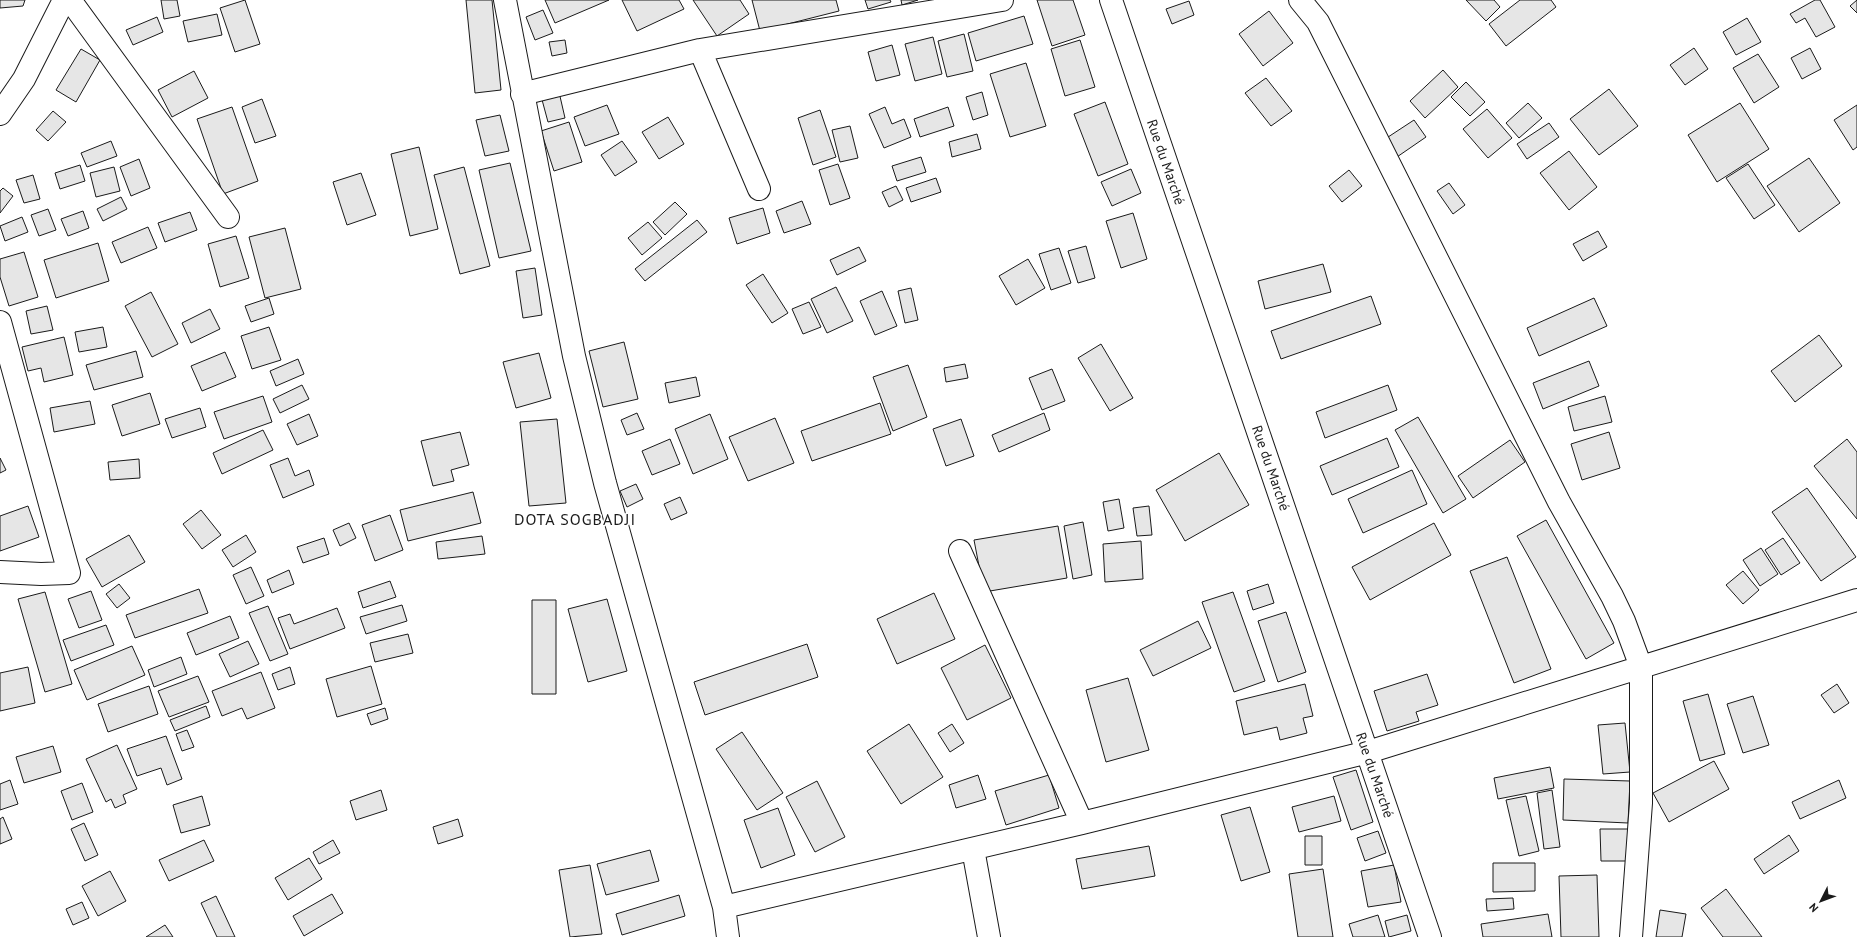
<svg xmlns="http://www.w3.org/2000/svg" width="1857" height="937" viewBox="0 0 1857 937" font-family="'PT Sans',sans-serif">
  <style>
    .building { fill: #e6e6e6; stroke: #1a1a1a }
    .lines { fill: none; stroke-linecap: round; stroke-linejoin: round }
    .street-casing { stroke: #1a1a1a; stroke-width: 24 }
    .secondary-casing { stroke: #1a1a1a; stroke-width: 24 }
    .street { stroke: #fff; stroke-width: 22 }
    .secondary { stroke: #fff; stroke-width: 22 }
    .labels { text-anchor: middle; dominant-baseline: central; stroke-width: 3; stroke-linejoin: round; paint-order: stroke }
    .street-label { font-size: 14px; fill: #1a1a1a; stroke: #fff }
    .quarter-label { font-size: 16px; letter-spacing: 1px; fill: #1a1a1a; stroke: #fff }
  </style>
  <rect width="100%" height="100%" fill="#fff"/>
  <path class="building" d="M0 0H25L23 6 0 8Z
    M161 0H177L180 16 164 19Z
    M245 0 260 44 235 52 220 8Z
    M466 0H492L501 90 475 93Z
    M545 0H609L555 23Z
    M622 0H679L684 9 637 31Z
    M693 0H740L749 14 717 36Z
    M752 0H836L839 11 760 31Z
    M865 0H890L891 2 868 9Z
    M901 0H918L902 5Z
    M1037 0H1073L1085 35 1052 46Z
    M1466 0H1494L1500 7 1486 21Z
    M1520 0H1551L1556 7 1506 46 1489 24Z
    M1815 0H1820L1835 27 1816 37 1805 18 1796 23 1790 14Z
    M1857 0V13L1850 6Z
    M1189 1 1194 15 1172 24 1166 9Z
    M543 10 553 33 535 40 526 17Z
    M1269 11 1293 43 1263 66 1239 34Z
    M217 14 222 35 188 42 183 21Z
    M1024 16 1033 44 976 61 968 33Z
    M157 17 163 32 133 45 126 30Z
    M1747 18 1761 42 1736 55 1723 32Z
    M964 34 973 71 947 77 938 41Z
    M933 37 942 74 915 81 905 44Z
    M565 40 567 53 552 56 549 42Z
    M1080 40 1095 87 1065 96 1051 49Z
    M892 45 900 75 876 81 868 52Z
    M1694 48 1708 69 1685 85 1670 65Z
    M1810 48 1821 69 1802 79 1791 58Z
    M81 49 100 60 76 102 56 90Z
    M1758 54 1779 87 1754 103 1733 68Z
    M1026 63 1046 126 1010 137 990 74Z
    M1443 70 1458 87 1425 118 1410 101Z
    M194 71 208 98 172 117 158 90Z
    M1266 78 1292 111 1271 126 1245 93Z
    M1466 82 1485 102 1470 116 1451 97Z
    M1609 89 1638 126 1599 155 1570 119Z
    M559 92 565 118 548 122 541 96Z
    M982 92 988 115 973 120 966 97Z
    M262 99 276 136 255 143 242 107Z
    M1105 102 1128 164 1098 176 1074 114Z
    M1528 103 1542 118 1519 138 1506 123Z
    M1740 103 1769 149 1717 182 1688 135Z
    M607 105 619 134 585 146 574 117Z
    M1857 105V147L1853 150 1834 120Z
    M232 107 258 181 223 194 197 119Z
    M885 107 892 124 904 119 911 137 884 148 869 114Z
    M948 107 954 126 920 137 914 119Z
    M1487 109 1512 138 1488 158 1463 129Z
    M820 110 836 157 813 165 798 118Z
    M53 111 66 122 48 141 36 130Z
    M500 115 509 151 485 156 476 120Z
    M668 117 684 144 659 159 642 132Z
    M1414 120 1426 137 1394 159 1382 141Z
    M569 122 582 162 554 171 541 131Z
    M1549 123 1559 137 1527 159 1517 144Z
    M850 126 858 158 840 162 832 130Z
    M977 134 981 149 952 157 949 142Z
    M111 141 117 156 87 167 81 153Z
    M622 141 637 162 615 176 601 155Z
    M419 147 438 229 410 236 391 154Z
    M1569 151 1597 187 1569 210 1540 173Z
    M921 157 926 172 897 181 892 166Z
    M1809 158 1840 203 1799 232 1767 186Z
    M139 159 150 188 131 196 120 167Z
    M510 163 531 251 499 258 479 170Z
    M838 164 850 198 830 205 819 170Z
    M1748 164 1775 205 1754 219 1726 178Z
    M80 165 85 181 60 189 55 173Z
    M114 167 120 191 96 197 90 173Z
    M464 167 490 266 460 274 434 175Z
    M1131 169 1141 193 1112 206 1101 182Z
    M1349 170 1362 186 1342 202 1329 186Z
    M361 173 376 215 347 225 333 182Z
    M33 175 40 199 24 203 16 180Z
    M936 178 941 192 911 202 906 188Z
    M1449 183 1465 205 1453 214 1437 191Z
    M896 186 903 200 889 207 882 192Z
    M3 188 13 196 0 213V191Z
    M121 197 127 209 103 221 97 209Z
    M802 201 811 224 784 233 776 211Z
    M675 202 687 214 665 235 653 222Z
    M763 208 770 233 737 244 729 218Z
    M48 209 56 230 39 236 31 215Z
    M83 211 89 228 68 236 61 219Z
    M190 212 197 230 165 242 158 223Z
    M1133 213 1147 259 1121 268 1106 221Z
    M22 217 28 232 5 241 0 226Z
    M697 220 707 232 645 281 635 269Z
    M648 222 662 238 642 255 628 238Z
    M148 227 157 248 121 263 112 242Z
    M285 228 301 289 265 298 249 237Z
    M1598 231 1607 247 1583 261 1573 244Z
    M236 236 249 278 220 287 208 244Z
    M98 243 109 281 56 298 44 260Z
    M1086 246 1095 278 1078 283 1068 251Z
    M859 247 866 261 837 275 830 260Z
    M1059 248 1071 283 1051 290 1039 254Z
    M24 252 38 297 9 306 0 277V259Z
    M1028 259 1045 288 1016 305 999 276Z
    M1323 264 1331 292 1265 309 1258 281Z
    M535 268 542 315 523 318 516 271Z
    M763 274 788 313 772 323 746 285Z
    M836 287 853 321 827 333 811 299Z
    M911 288 918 320 905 323 898 291Z
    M882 291 897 326 875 335 860 301Z
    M151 292 178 344 152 357 125 306Z
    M1371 296 1381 324 1281 359 1271 331Z
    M269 298 274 314 251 322 245 306Z
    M1594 298 1607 326 1539 356 1527 328Z
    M809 302 821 327 803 334 792 309Z
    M47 306 53 330 31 334 26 311Z
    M210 309 220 329 191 343 182 323Z
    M103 327 107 347 79 352 75 332Z
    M269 327 281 360 252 369 241 336Z
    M1819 335 1842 366 1795 402 1771 371Z
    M64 337 73 375 44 382 41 368 28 371 22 347Z
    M624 342 638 399 603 407 589 351Z
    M1101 344 1133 398 1110 411 1078 358Z
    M136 351 143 377 94 390 86 365Z
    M225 352 236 377 202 391 191 366Z
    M539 353 551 398 516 408 503 362Z
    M298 359 304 374 276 386 270 371Z
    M1589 361 1599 386 1543 409 1533 383Z
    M965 364 968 378 946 382 944 368Z
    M908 365 927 417 893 431 873 377Z
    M1052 369 1065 401 1042 410 1029 378Z
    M696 377 700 396 669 403 665 383Z
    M302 385 309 399 280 413 273 399Z
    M1388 385 1397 410 1325 438 1316 412Z
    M150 393 160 424 122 436 112 405Z
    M263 396 272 422 224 439 214 412Z
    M1605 396 1612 422 1574 431 1568 407Z
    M90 401 95 424 54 432 50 408Z
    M880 403 891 434 812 461 801 431Z
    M200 408 206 427 172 438 165 419Z
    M637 413 644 429 627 435 621 420Z
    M1044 413 1050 430 999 452 992 435Z
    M309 414 318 436 297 445 287 424Z
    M710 414 728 459 693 474 675 429Z
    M1418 417 1466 499 1443 513 1395 430Z
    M775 418 794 463 748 481 729 437Z
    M557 419 566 503 529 506 520 422Z
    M961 419 974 456 946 466 933 429Z
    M263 430 273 450 222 474 213 453Z
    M460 432 469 465 451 470 454 481 433 486 421 441Z
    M1609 432 1620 468 1582 480 1571 444Z
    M1387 438 1399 467 1332 495 1320 466Z
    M670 439 680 464 652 475 642 451Z
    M1847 439 1857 452V519L1814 466Z
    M1510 440 1525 462 1473 498 1458 476Z
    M1219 453 1249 505 1185 541 1156 490Z
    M0 458 6 470 0 473Z
    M288 458 295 476 309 470 314 485 283 498 270 465Z
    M139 459 140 478 110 480 108 462Z
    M1412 470 1427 504 1363 533 1348 499Z
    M636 484 643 499 627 507 620 491Z
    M1807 488 1856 557 1821 581 1772 512Z
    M473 492 481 523 408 541 400 510Z
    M680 497 687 513 671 520 664 504Z
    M1119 499 1124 528 1108 531 1103 502Z
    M28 506 39 537 0 551V516Z
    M1149 506 1152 535 1137 536 1133 508Z
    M201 510 221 535 202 549 183 524Z
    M390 515 403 550 375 561 362 525Z
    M1546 520 1614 643 1586 659 1517 536Z
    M1083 522 1092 575 1073 579 1064 526Z
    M349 523 356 538 340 546 333 530Z
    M1434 523 1451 555 1370 600 1352 567Z
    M1058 526 1067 578 984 592 974 540Z
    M129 535 145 562 102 587 86 559Z
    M246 535 256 552 233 567 222 550Z
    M482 536 485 554 438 559 436 542Z
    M324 538 329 554 303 563 297 547Z
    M1783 538 1800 563 1781 575 1765 550Z
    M1141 541 1143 579 1105 582 1103 544Z
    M1761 548 1778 574 1760 586 1743 560Z
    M1507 557 1551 669 1514 683 1470 571Z
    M251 567 264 596 246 604 233 575Z
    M289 570 294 584 272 593 267 580Z
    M1743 571 1759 590 1743 604 1726 585Z
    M390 581 396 597 363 608 358 592Z
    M119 584 130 598 117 608 106 594Z
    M1268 584 1274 603 1253 610 1247 591Z
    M199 589 208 613 135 638 126 615Z
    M91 591 102 620 79 628 68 599Z
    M45 592 72 684 45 692 18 599Z
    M1233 592 1265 681 1234 692 1202 602Z
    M934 593 955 639 897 664 877 619Z
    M607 599 627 671 588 682 568 609Z
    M532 600H556V694H532Z
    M402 605 407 621 366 634 360 617Z
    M268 606 288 654 270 661 249 613Z
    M337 608 345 628 290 649 278 618 290 614 294 624Z
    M1286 612 1306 672 1278 682 1258 621Z
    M230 616 239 638 196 655 187 633Z
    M1198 621 1211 648 1153 676 1140 650Z
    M106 625 114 645 71 661 63 640Z
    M408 634 413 653 375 662 370 643Z
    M248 641 259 664 230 677 219 654Z
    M807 644 818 677 705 715 694 682Z
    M985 645 1011 698 967 720 941 668Z
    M132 646 145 675 87 700 74 670Z
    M181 657 187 674 154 687 148 670Z
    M371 666 382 704 337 717 326 679Z
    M28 667 35 703 0 711V673Z
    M290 667 295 684 278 690 272 674Z
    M261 672 275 708 247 719 242 708 222 716 212 691Z
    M1427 674 1438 705 1416 712 1419 721 1387 731 1374 691Z
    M198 676 209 702 169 717 158 691Z
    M1128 678 1149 750 1106 762 1086 690Z
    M1305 684 1313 716 1303 718 1307 733 1280 740 1277 727 1244 735 1236 701Z
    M1837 684 1849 703 1834 713 1821 695Z
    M149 686 158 714 108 732 98 704Z
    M1708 694 1725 754 1700 761 1683 701Z
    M1753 696 1769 745 1743 753 1727 704Z
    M206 706 210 717 175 731 170 720Z
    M385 708 388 719 371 725 367 714Z
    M1625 723 1630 772 1603 774 1598 725Z
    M909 724 943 777 901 804 867 751Z
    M952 724 964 743 950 752 938 733Z
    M187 730 194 747 182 751 176 734Z
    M742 732 783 793 757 810 716 749Z
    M166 736 182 779 167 785 161 768 137 776 127 749Z
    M117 745 137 789 123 795 126 803 115 808 111 799 106 802 86 759Z
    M53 746 61 772 24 783 16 757Z
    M1714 761 1729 789 1669 822 1653 793Z
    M1550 767 1554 788 1498 799 1494 778Z
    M1356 770 1373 822 1351 830 1333 777Z
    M978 775 986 799 956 808 949 785Z
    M1049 775 1059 808 1006 825 995 791Z
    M1564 779 1630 781 1628 823 1563 820Z
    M10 780 18 804 0 810V784Z
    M1839 780 1846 798 1800 819 1792 802Z
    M817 781 845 837 815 852 786 797Z
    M82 783 93 812 72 820 61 791Z
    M381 790 387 810 356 820 350 801Z
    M1552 790 1560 847 1544 849 1537 793Z
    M202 796 210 825 181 833 173 805Z
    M1334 796 1341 821 1299 832 1292 807Z
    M1526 796 1539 851 1519 856 1506 800Z
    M1250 807 1270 872 1241 881 1221 815Z
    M778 808 795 855 761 868 744 820Z
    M3 817 12 839 0 844V819Z
    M458 819 463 836 438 844 433 827Z
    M84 823 98 855 85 861 71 829Z
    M1600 829H1632L1633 861H1601Z
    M1378 831 1386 853 1365 861 1357 838Z
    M1789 835 1799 851 1764 874 1754 859Z
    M1305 836H1322V865H1305Z
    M204 840 214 861 169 881 159 860Z
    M333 840 340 853 319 864 313 852Z
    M1149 846 1155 876 1082 889 1076 859Z
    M650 850 659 881 606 895 597 864Z
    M309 858 322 879 288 900 275 878Z
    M1493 863H1535V891L1493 892Z
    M590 865 602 934 570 937 559 870Z
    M1394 865 1401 902 1368 907 1361 871Z
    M1323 869 1333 937H1298L1289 874Z
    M110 871 126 901 98 916 82 886Z
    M1597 875 1599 937H1561L1559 876Z
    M1726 889 1762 937H1723L1701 908Z
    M332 894 343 913 304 936 293 916Z
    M679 895 685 916 622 935 616 914Z
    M216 896 235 937H217L201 903Z
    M1513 898 1514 909 1487 911 1486 899Z
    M82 902 89 918 73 925 66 909Z
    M1660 910 1686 914 1682 937H1656Z
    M1548 914 1552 937H1483L1481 924Z
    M1378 915 1385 937H1353L1349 924Z
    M1407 915 1411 931 1389 937 1385 921Z
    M165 925 173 937H146Z"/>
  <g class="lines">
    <defs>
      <path id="street" d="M70 0 228 217
        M505 0 574 356 605 483 724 907 728 937
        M1111 0 1430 937
        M1300 0 1318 22 1559 502 1612 596 1624 621 1641 667V803L1631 937
        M700 50 759 189
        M522 94 700 50 1002 0
        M0 322 69 573 41 574 0 572
        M960 551 1082 823
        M973 849 989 937
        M724 907 1082 823 1368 752 1857 600"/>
      <path id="secondary" d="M0 114 24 79 64 0"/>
    </defs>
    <use href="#street" class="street-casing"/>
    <use href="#secondary" class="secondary-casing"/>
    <use href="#street" class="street"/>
    <use href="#secondary" class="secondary"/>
  </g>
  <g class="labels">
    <g class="street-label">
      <text transform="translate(1166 162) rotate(71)">Rue du Marché</text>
      <text transform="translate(1271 468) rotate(71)">Rue du Marché</text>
      <text transform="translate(1375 775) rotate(71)">Rue du Marché</text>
    </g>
    <g class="quarter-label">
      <text x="575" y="519">DOTA SOGBADJI</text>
    </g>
  </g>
  <g transform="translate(1821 901) rotate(228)" stroke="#ffffff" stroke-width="3" paint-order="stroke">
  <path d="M0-3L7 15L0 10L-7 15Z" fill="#1a1a1a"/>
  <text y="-6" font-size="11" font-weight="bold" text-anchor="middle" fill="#1a1a1a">N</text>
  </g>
</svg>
